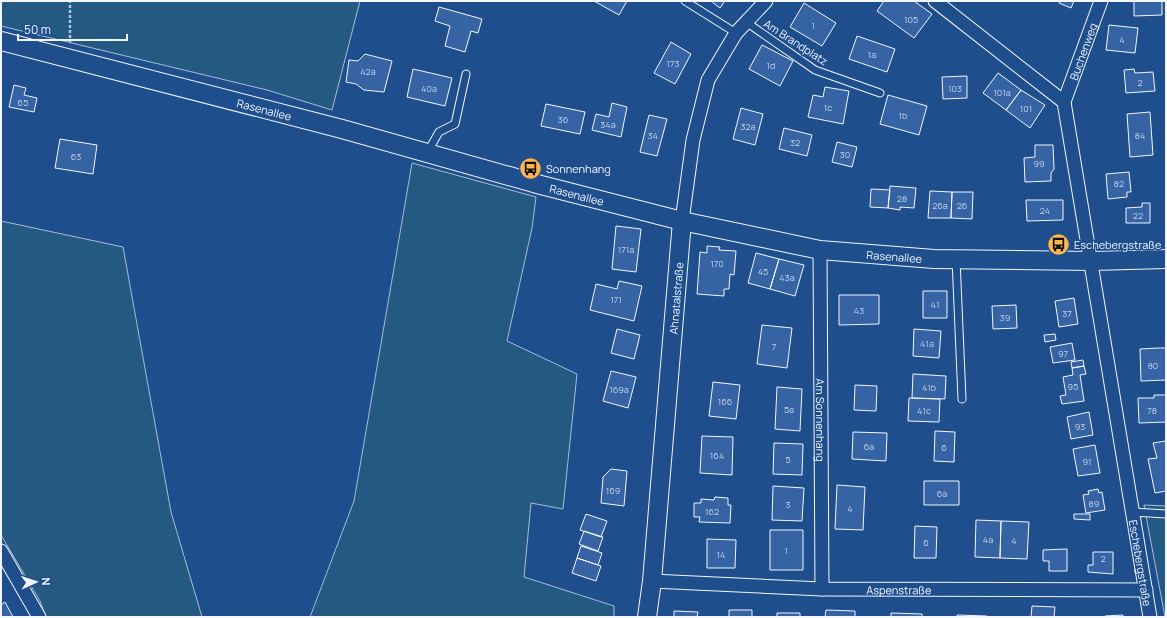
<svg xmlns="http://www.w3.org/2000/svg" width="1167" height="618" viewBox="0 0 1167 618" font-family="Manrope,sans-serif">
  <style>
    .green { fill: #245a82; stroke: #a8bbd7 }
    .building { fill: #3563a3; stroke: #f2f6ff }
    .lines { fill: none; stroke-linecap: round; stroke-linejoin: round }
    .lane-casing { stroke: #f2f6ff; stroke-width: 9 }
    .street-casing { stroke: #f2f6ff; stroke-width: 15 }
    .secondary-casing { stroke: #f2f6ff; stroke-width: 20 }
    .path { stroke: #b3c4dc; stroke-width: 2.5; stroke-dasharray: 3 2; stroke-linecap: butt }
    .lane { stroke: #1f4e8c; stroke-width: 7 }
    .street { stroke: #1f4e8c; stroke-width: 13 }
    .secondary { stroke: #1f4e8c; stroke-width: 18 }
    .labels { text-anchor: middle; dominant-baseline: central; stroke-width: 3; stroke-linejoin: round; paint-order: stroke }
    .number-label { font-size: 9px; fill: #c3d1e8 }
    .street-label { font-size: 11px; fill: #f2f6ff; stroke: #1f4e8c }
    .poi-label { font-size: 11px; fill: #f2f6ff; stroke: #1f4e8c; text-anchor: start }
  </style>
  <rect width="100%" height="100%" fill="#1f4e8c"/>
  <path class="green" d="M1 1H360L332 110 267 90 1 26Z
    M412 163 536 197 532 228 507 341 577 374 563 509 531 503 524 577 614 606V617H310L354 501Z
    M1 221 123 247 171 512 202 617H46L40 601 1 535Z
    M1144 505 1166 506V617H1165Z"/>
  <path class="building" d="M594 1H627L619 15Z
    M711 1H725L720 8Z
    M884 1H914L932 14 914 38 877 11Z
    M1060 1H1074L1071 8 1059 3Z
    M1134 1H1162V15L1134 16Z
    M804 3 836 23 822 46 790 27Z
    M439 7 482 19 478 33 471 31 465 52 445 46 450 26 435 21Z
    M1109 25 1138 28 1135 53 1106 50Z
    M857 36 895 49 887 72 849 59Z
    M671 42 691 54 675 84 654 73Z
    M762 45 793 61 780 86 749 69Z
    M365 54 392 61 384 92 364 90 356 84 346 82 349 60 358 61Z
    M413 69 452 78 445 106 407 97Z
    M1134 69 1135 73 1153 72 1155 91 1126 93 1124 70Z
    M998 73 1021 90 1006 110 983 93Z
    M967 76V98L943 99 942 77Z
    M14 85 26 88 24 95 37 98 34 112 9 107Z
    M825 87 849 91 843 124 808 117 813 95 823 97Z
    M1021 90 1045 105 1030 128 1006 110Z
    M888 95 927 106 919 135 880 124Z
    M612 103 627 107 621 137 592 130 596 114 609 117Z
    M546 104 585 112 580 134 541 126Z
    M741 108 763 114 755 145 733 139Z
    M1150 112 1153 155 1130 157 1127 114Z
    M649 115 667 119 657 156 640 152Z
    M784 128 812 135 807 156 779 149Z
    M60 139 97 145 93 174 55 168Z
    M837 142 857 147 852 167 832 162Z
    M1035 145H1053L1054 169 1051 173V181L1025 182 1024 158 1035 157Z
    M1129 172 1131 192H1127V197L1108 199 1106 174Z
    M890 186 916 188 914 208 900 207V210L888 208Z
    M871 189 890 190 888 208 870 207Z
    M930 191 952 192 951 218H928Z
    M952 192H973L972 219 951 218Z
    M1026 200H1063V220L1027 221Z
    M1142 203H1150V223H1126V208L1142 207Z
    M616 226 641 229 636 272 612 269Z
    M707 246 720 247 719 250 736 251 734 275 730 274 729 289H724V296L697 294 700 252 707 253Z
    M756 253 779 259 770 289 748 283Z
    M779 259 804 265 795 296 770 289Z
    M619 281 642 286 634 321 590 310 596 284 617 289Z
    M923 291H947V318H923Z
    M839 295H879V324L839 325Z
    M1074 298 1078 324 1059 327 1055 301Z
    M1016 305 1017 328 993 329 992 306Z
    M762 325 792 328 787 368 757 364Z
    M617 329 640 335 634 359 611 353Z
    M914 329 941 331 939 358 913 356Z
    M1055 334 1056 340 1045 342 1044 335Z
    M1072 343 1075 360 1053 363 1050 347Z
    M1158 348H1166V380L1141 381 1140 349Z
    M1083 360 1084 366 1072 368 1071 362Z
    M1084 366 1086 374 1080 375 1084 401 1062 404 1060 396 1066 395 1063 377 1073 375 1072 368Z
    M611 371 636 377 628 408 603 401Z
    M913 374 946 376 945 399 912 398Z
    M713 382 740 385 736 419 709 416Z
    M855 385 877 386 876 411 854 410Z
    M777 387 802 389 800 431 775 429Z
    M1154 395H1166V422L1139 423 1138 398H1154Z
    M909 398 940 399 939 422 908 421Z
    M1089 412 1093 435 1071 439 1067 417Z
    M935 431 955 432 954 462 934 461Z
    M853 432 887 433 886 461 852 459Z
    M702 436 733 437 732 475 700 473Z
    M1166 441V491L1155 493 1148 459 1157 458 1153 443Z
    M774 443 803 444 802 475 773 474Z
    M1095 445 1100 473 1078 476 1073 449Z
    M611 469 627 471 624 506 601 503 603 477Z
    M924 481H959V505H924Z
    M837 485 865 487 863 530 835 529Z
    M773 486 804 488 802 521 772 520Z
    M1098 489 1099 493 1102 492 1105 510 1086 513 1083 495 1089 494 1088 491Z
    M715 497 728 498V505H731L730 523 699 522 700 517H694V503H701V499L714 500Z
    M586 514 607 521 601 537 580 530Z
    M1074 514H1090V520L1074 519Z
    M976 520 1001 521 1000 558 975 557Z
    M1001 521 1029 522 1027 559 1000 558Z
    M915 526 937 527 936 558H914Z
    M770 530H803V570H770Z
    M584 531 603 537 598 551 579 544Z
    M707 539 736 540 735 568H707Z
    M581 546 602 553 598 565 577 558Z
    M1067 549V571H1049V561H1043V550Z
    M1093 552H1113V574L1088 572V565H1093Z
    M577 558 601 566 596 581 572 573Z
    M5 602 13 617H1V605Z
    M1032 606 1055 607 1054 617H1031Z
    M729 610H752V617H729Z
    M826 610 855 611V617H825Z
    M674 611 698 612 697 617H674Z
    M777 613H800V617H777Z
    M891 613 922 614V617H891Z
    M957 615 987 616V617H957Z
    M1123 615V617H1105V616Z"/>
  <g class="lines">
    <defs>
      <path id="lane" d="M685 1 736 33
        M746 22 815 70 880 93
        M427 153 439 132 455 124 466 74
        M956 259 962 399
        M1133 512 1166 514"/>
      <g id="street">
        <path id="s1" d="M935 1 1064 102 1150 617"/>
        <path id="s2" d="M1064 102 1101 1"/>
        <path d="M682 221 693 140 708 80 736 33 766 1"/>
        <path id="s3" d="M820 250 822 589"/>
        <path d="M1 551 39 617"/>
        <path id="s4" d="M652 581 822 589 1146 590"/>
      </g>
      <g id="secondary">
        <path id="s5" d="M1 41 342 129 541 185 682 221 820 250 934 259 1092 261 1166 259"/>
        <path id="s6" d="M647 617 652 581 682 221"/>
      </g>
    </defs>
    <use href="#lane" class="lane-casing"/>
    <use href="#street" class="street-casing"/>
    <use href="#secondary" class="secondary-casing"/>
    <path class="path" d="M70 43V1"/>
    <use href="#lane" class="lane"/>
    <use href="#street" class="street"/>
    <use href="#secondary" class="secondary"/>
  </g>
  <defs>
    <symbol id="bus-disc" viewBox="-11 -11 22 22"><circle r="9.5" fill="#ffb74d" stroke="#1f4e8c"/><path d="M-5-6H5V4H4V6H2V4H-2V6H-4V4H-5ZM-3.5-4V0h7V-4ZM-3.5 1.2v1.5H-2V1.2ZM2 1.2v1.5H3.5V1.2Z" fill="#111"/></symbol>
  </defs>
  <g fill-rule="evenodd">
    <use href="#bus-disc" x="518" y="156" width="25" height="25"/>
    <use href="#bus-disc" x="1046" y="232" width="25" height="25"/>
  </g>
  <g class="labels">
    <g class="number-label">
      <text x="911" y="19">105</text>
      <text x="813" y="25">1</text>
      <text x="1122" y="39">4</text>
      <text x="872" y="54">1a</text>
      <text x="673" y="63">173</text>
      <text x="771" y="65">1d</text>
      <text x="368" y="71">42a</text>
      <text x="1140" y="82">2</text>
      <text x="429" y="88">40a</text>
      <text x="955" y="88">103</text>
      <text x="1002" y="92">101a</text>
      <text x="23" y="102">65</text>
      <text x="828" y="107">1c</text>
      <text x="1026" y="108">101</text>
      <text x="903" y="115">1b</text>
      <text x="563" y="119">36</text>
      <text x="608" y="124">34a</text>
      <text x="748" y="126">32a</text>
      <text x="653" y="135">34</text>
      <text x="1140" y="135">84</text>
      <text x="795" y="142">32</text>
      <text x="845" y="154">30</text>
      <text x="76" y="156">63</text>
      <text x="1039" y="163">99</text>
      <text x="1119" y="183">82</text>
      <text x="902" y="198">28</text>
      <text x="940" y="205">26a</text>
      <text x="962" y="205">26</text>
      <text x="1045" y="210">24</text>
      <text x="1138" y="215">22</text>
      <text x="626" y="249">171a</text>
      <text x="717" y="263">170</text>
      <text x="763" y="271">45</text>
      <text x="787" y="277">43a</text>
      <text x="616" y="299">171</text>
      <text x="935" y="304">41</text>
      <text x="859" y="310">43</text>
      <text x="1067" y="313">37</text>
      <text x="1005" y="317">39</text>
      <text x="927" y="343">41a</text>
      <text x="774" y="346">7</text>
      <text x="1063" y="353">97</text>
      <text x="1153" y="365">80</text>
      <text x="1073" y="386">95</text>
      <text x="929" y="387">41b</text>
      <text x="619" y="389">169a</text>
      <text x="725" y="401">166</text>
      <text x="789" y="409">5a</text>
      <text x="924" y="410">41c</text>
      <text x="1152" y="410">78</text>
      <text x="1080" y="426">93</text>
      <text x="869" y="446">6a</text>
      <text x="944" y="447">6</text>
      <text x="717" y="455">164</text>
      <text x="788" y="459">5</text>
      <text x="1087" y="461">91</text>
      <text x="613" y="490">169</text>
      <text x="942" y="493">6a</text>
      <text x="1094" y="503">89</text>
      <text x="788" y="504">3</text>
      <text x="850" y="508">4</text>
      <text x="712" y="511">162</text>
      <text x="988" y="539">4a</text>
      <text x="1014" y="540">4</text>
      <text x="926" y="542">6</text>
      <text x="786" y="550">1</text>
      <text x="721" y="554">14</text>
      <text x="1103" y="558">2</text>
    </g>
    <g class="street-label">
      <text transform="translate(796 42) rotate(33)">Am Brandplatz</text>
      <text stroke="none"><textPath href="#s2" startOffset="54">Buchenweg</textPath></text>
      <text stroke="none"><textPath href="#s5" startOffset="272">Rasenallee</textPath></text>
      <text stroke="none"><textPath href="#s5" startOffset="596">Rasenallee</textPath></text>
      <text stroke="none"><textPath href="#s5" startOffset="920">Rasenallee</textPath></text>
      <text stroke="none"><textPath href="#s6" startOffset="320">Ahnatalstraße</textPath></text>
      <text stroke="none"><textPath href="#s3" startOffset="170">Am Sonnenhang</textPath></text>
      <text stroke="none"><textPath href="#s1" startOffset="631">Eschebergstraße</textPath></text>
      <text stroke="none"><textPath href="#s4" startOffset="247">Aspenstraße</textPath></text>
    </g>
    <g class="poi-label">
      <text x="546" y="168">Sonnenhang</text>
      <text x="1074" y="244">Eschebergstraße</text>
    </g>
  </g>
  <rect width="1167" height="618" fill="none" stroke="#f2f6ff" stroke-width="4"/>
  <g transform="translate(36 582) rotate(87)" stroke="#1f4e8c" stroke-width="3" paint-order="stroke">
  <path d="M0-3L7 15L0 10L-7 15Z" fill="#f2f6ff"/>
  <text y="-6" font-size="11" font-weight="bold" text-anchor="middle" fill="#f2f6ff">N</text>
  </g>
  <path d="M18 34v6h109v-6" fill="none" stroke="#f2f6ff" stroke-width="2"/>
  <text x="24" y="34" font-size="12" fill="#f2f6ff" stroke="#1f4e8c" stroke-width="3" paint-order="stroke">50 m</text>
</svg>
